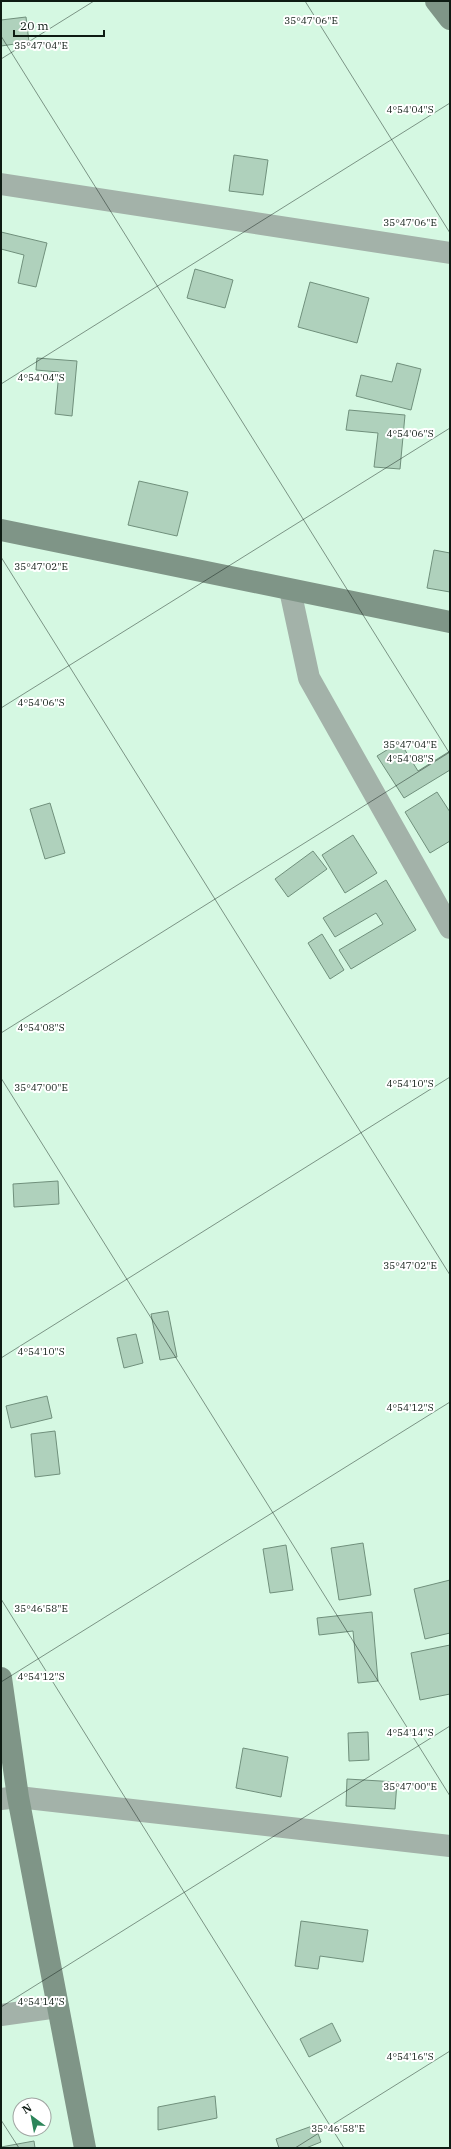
<svg xmlns="http://www.w3.org/2000/svg" width="451" height="2149" viewBox="0 0 451 2149" font-family="'IBM Plex Serif',serif">
  <style>
    .building { fill: #afd1bc; stroke: #70907c }
    .lines { fill: none; stroke-linecap: round; stroke-linejoin: round }
    .street { stroke: #a3b2a9; stroke-width: 22 }
    .secondary { stroke: #7f9587; stroke-width: 22 }
    .ticks { fill: none; stroke: #0e1b13; stroke-width: 1; stroke-opacity: 0.45 }
    .ticks-label { font-size: 10px; text-anchor: middle; fill: #0e1b13; stroke: #fff; stroke-width: 4; stroke-linejoin: round; paint-order: stroke }
  </style>
  <rect width="100%" height="100%" fill="#d5f8e2"/>
  <path class="building" d="M26 17 29 42 1 46V20Z
    M234 155 268 160 263 195 229 191Z
    M1 232 47 243 36 287 18 283 24 255 1 249Z
    M195 269 233 280 225 308 187 298Z
    M310 282 369 298 357 343 298 327Z
    M37 358 77 361 72 416 55 414 59 372 36 370Z
    M397 363 421 369 411 410 356 396 361 375 392 382Z
    M349 410 405 415 400 469 374 467 378 433 346 430Z
    M139 481 188 492 177 536 128 525Z
    M434 550 450 553V592L427 588Z
    M400 742 418 771 450 751V770L404 798 377 756Z
    M437 792 450 812V841L430 853 405 812Z
    M50 803 65 853 45 859 30 809Z
    M353 835 377 873 345 893 322 855Z
    M313 851 327 869 288 897 275 879Z
    M386 880 416 930 351 969 339 950 383 924 376 913 335 937 323 918Z
    M322 934 344 970 330 979 308 943Z
    M58 1181 59 1204 14 1207 13 1184Z
    M168 1311 177 1357 160 1360 151 1314Z
    M136 1334 143 1363 124 1368 117 1338Z
    M47 1396 52 1418 11 1428 6 1406Z
    M55 1431 60 1474 35 1477 31 1434Z
    M363 1543 371 1595 339 1600 331 1548Z
    M286 1545 293 1590 270 1593 263 1549Z
    M450 1580V1633L425 1639 414 1589Z
    M372 1612 378 1681 358 1683 353 1631 319 1635 317 1618Z
    M450 1645V1694L420 1700 411 1653Z
    M368 1732 369 1760 349 1761 348 1733Z
    M243 1748 288 1757 281 1797 236 1788Z
    M347 1779 397 1782 395 1809 346 1806Z
    M301 1921 368 1930 363 1962 320 1956 318 1969 295 1966Z
    M332 2023 341 2041 309 2057 300 2039Z
    M215 2096 217 2118 158 2130V2107Z
    M315 2125 321 2142 306 2148H279L276 2139Z
    M34 2141 35 2148H1V2147Z"/>
  <g class="lines">
    <path class="street" d="M1 184 450 253
      M290 590 309 678 450 928
      M1 1799 18 1797 450 1846
      M1 2015 58 2007"/>
    <path class="secondary" d="M436 1 450 19
      M1 530 450 622
      M1 1678 18 1797 85 2148"/>
  </g>
  <path class="ticks" d="M305 1 450 233M1 36 450 754M1 59 94 1M1 384 450 103M1 557 450 1275M1 708 450 428M1 1033 450 752M1 1078 450 1796M1 1358 450 1077M1 1599 344 2148M1 1682 450 1402M1 2007 450 1726M1 2120 19 2148M295 2148 450 2051"/>
  <g class="ticks-label">
    <text x="311" y="24">35°47'06"E</text>
    <text x="41" y="49">35°47'04"E</text>
    <text x="410" y="113">4°54'04"S</text>
    <text x="410" y="226">35°47'06"E</text>
    <text x="41" y="381">4°54'04"S</text>
    <text x="410" y="437">4°54'06"S</text>
    <text x="41" y="570">35°47'02"E</text>
    <text x="41" y="706">4°54'06"S</text>
    <text x="410" y="748">35°47'04"E</text>
    <text x="410" y="762">4°54'08"S</text>
    <text x="41" y="1031">4°54'08"S</text>
    <text x="410" y="1087">4°54'10"S</text>
    <text x="41" y="1091">35°47'00"E</text>
    <text x="410" y="1269">35°47'02"E</text>
    <text x="41" y="1355">4°54'10"S</text>
    <text x="410" y="1411">4°54'12"S</text>
    <text x="41" y="1612">35°46'58"E</text>
    <text x="41" y="1680">4°54'12"S</text>
    <text x="410" y="1736">4°54'14"S</text>
    <text x="410" y="1790">35°47'00"E</text>
    <text x="41" y="2005">4°54'14"S</text>
    <text x="410" y="2060">4°54'16"S</text>
    <text x="338" y="2132">35°46'58"E</text>
  </g>
  <rect width="451" height="2149" fill="none" stroke="#0e1b13" stroke-width="4"/>
  <g transform="translate(32 2117) rotate(328)"><circle r="19" fill="#ffffff" stroke="#9fa4a1"/>
  <path d="M0-3L7 15L0 10L-7 15Z" fill="#2d855a"/>
  <text y="-6" font-size="11" font-weight="bold" text-anchor="middle" fill="#0e1b13">N</text>
  </g>
  <path d="M14 30v6h90v-6" fill="none" stroke="#0e1b13" stroke-width="2"/>
  <text x="20" y="30" font-size="12" fill="#0e1b13" stroke="#ffffff" stroke-width="3" paint-order="stroke">20 m</text>
</svg>
